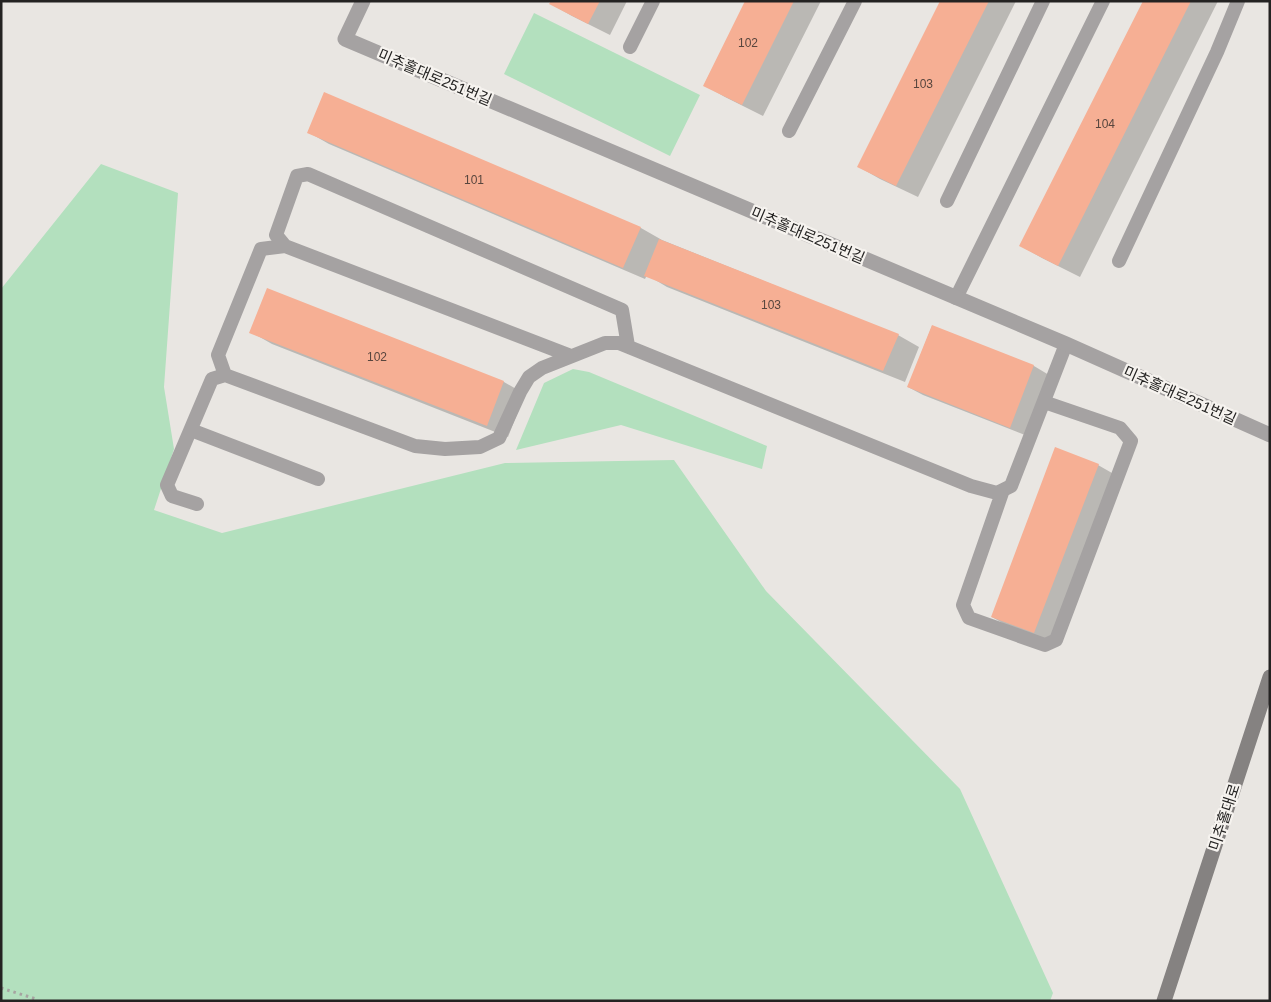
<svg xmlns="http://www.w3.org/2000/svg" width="1271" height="1002" viewBox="0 0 1271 1002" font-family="Helvetica,'Noto Sans KR',sans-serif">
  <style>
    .green { fill: #b3e0be }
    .shadow { fill: #0003 }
    .building { fill: #f6af94 }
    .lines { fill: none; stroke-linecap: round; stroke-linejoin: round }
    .path { stroke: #a6a4a1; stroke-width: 3; stroke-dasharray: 2.5 4; stroke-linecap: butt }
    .service { stroke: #a5a2a2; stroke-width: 14 }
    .tertiary { stroke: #a5a2a2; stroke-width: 15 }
    .secondary { stroke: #858281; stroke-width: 15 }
    .labels { text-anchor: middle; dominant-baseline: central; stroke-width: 4.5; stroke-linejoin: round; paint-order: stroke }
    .number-label { font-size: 12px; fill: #58463e }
    .street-label { font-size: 15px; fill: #242322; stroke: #f6f3ef }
  </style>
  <rect width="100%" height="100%" fill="#e9e6e2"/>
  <path class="green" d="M534 13 700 95 670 156 504 74Z
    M101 164 178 193 164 387 174 449 154 510 222 533 505 463 674 460 766 591 960 789 1053 993 1050 1001H1V289Z
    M573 369 589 372 767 446 762 469 621 425 516 450 544 383Z"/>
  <path class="shadow" d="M552 1H627L610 35 572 16 551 4Z
    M747 1H821L763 116 725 97 704 85Z
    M942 1H1016L918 197 880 179 859 167Z
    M1144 1H1218L1080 277 1042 258 1021 246Z
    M325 94 641 228 662 240 898 335 919 347 905 382 667 287 647 275 645 279 329 144 308 132Z
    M268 290 504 382 525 394 508 437 272 344 251 332Z
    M932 326 1034 366 1049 375 1025 435 923 395 908 387Z
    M1098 465 1119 477 1056 645 1013 629 992 617Z"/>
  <path class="building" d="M551 1H600L588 24 549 4Z
    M745 1H794L742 105 703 86Z
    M940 1H989L896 186 857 167Z
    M1143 1H1191L1058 266 1019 246Z
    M324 92 641 227 623 268 307 133Z
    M659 239 899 334 883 371 644 276Z
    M267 288 504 381 487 426 249 333Z
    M932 325 1034 365 1010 428 907 387Z
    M1055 447 1099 464 1034 633 991 617Z"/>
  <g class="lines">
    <path class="path" d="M1 988 36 999 33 1001"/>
    <path class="service" d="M630 47 653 1
      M789 131 855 1
      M947 201 1043 1
      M1119 261 1217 52 1238 1
      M956 298 1103 1
      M571 356 285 246 276 235 297 176 308 174 622 310 628 346
      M225 375 218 355 261 249 285 246
      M191 430 318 479
      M1003 490 963 605 969 618 1045 645 1056 640 1131 441 1120 428 1044 402
      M197 504 172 496 167 485 212 379 225 375 415 446 445 449 480 447 499 438 520 392 529 377 542 368 605 343H619L971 486 997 493 1011 486 1066 344"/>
    <path class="tertiary" d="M363 1 345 39 1066 344 1270 435"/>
    <path class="secondary" d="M1164 1001 1270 677"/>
  </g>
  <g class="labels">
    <g class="number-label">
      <text x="748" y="43">102</text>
      <text x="923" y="84">103</text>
      <text x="1105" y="124">104</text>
      <text x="474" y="180">101</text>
      <text x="771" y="305">103</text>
      <text x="377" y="357">102</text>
    </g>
    <g class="street-label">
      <text transform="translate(435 77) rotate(23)">미추홀대로251번길</text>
      <text transform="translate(808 235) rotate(23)">미추홀대로251번길</text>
      <text transform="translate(1180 395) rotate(24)">미추홀대로251번길</text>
      <text transform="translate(1224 817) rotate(-72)">미추홀대로</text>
    </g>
  </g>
  <rect width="1271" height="1002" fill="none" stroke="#242322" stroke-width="5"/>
</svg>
